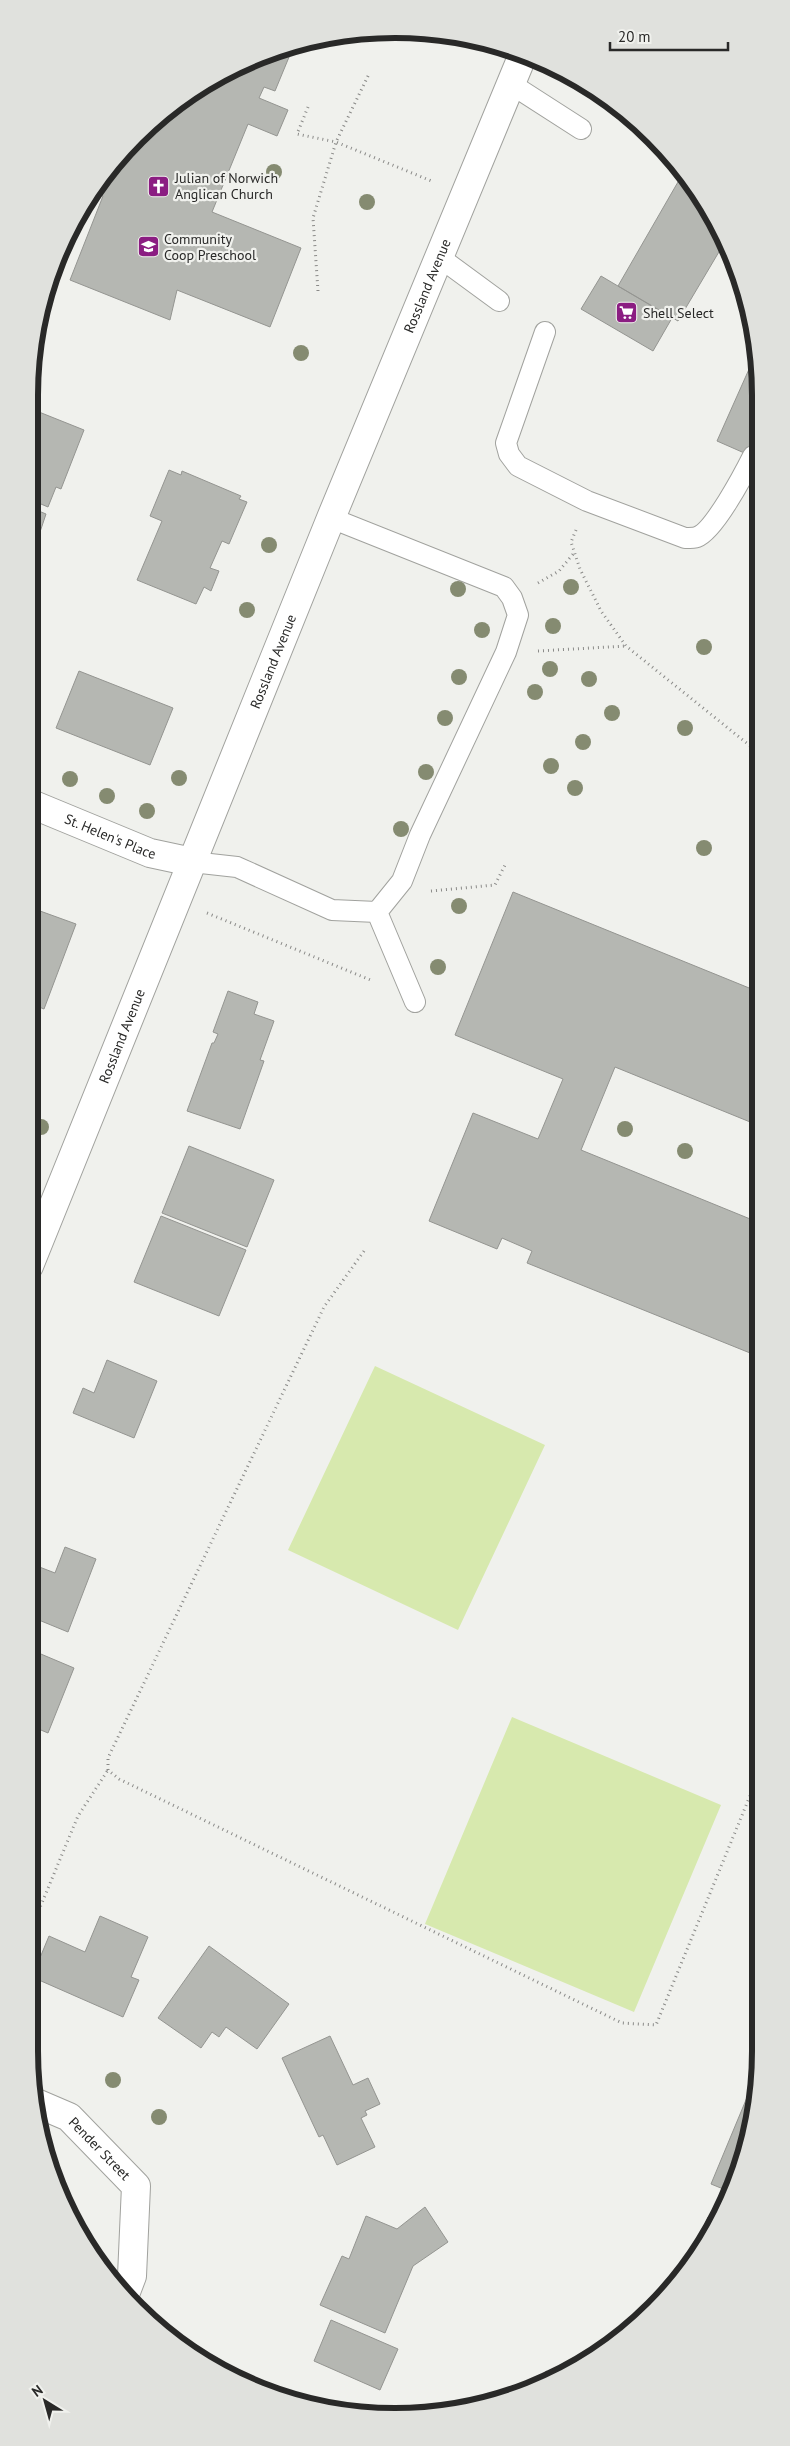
<svg xmlns="http://www.w3.org/2000/svg" width="790" height="2446" viewBox="0 0 790 2446" font-family="'PT Sans',sans-serif">
  <style>
    .green { fill: #d7e9ae }
    .building { fill: #b5b7b2; stroke: #949591 }
    .lines { fill: none; stroke-linecap: round; stroke-linejoin: round }
    .service-casing { stroke: #a1a29e; stroke-width: 22 }
    .minor-casing { stroke: #a1a29e; stroke-width: 30 }
    .path { stroke: #8a8a88; stroke-width: 3; stroke-dasharray: 1 4; stroke-linecap: butt }
    .service { stroke: #fff; stroke-width: 20 }
    .minor { stroke: #fff; stroke-width: 28 }
    .tree { fill: #858b71 }
    .labels { text-anchor: middle; dominant-baseline: central; stroke-width: 4.5; stroke-linejoin: round; paint-order: stroke }
    .poi-label { font-size: 14px; fill: #292928; stroke: #f0f1ed; text-anchor: start }
    .street-label { font-size: 14px; fill: #292928; stroke: #f0f1ed }
    .rim { fill: none; stroke: #292928; stroke-width: 6 }
  </style>
  <rect width="100%" height="100%" fill="#f0f1ed"/>
  <path class="green" d="M375 1366 545 1445 458 1630 288 1550Z
    M512 1717 721 1805 634 2012 425 1924Z"/>
  <path class="building" d="M294 45 275 91 264 87 259 98 288 110 277 136 248 124 212 212 301 248 270 327 177 290 170 320 70 280 103 196 91 191 102 178 110 181 120 155 136 136 192 90 255 57Z
    M682 175 724 233 726 240 678 321 618 286Z
    M601 276 672 318 653 351 581 309Z
    M758 349V459L717 441Z
    M29 408 84 430 61 489 56 487 48 507 29 499Z
    M169 470 181 475 182 471 241 496 239 499 247 502 229 544 222 541 210 568 219 571 211 591 204 587 196 604 137 580 162 521 150 516Z
    M29 507 46 514 29 565Z
    M29 605 37 609 29 629Z
    M79 671 173 708 150 765 56 728Z
    M513 892 759 992 760 1126 615 1067 581 1150 760 1223V1357L527 1263 532 1251 502 1238 497 1249 429 1221 473 1113 538 1139 563 1079 455 1035Z
    M29 907 76 924 44 1009 29 1003Z
    M228 991 258 1002 254 1014 274 1021 260 1060 264 1061 240 1129 187 1111 212 1043H214L218 1034 213 1032Z
    M189 1146 274 1180 247 1247 162 1213Z
    M161 1216 246 1250 219 1316 134 1282Z
    M107 1360 157 1381 134 1438 73 1413 83 1388 94 1393Z
    M65 1547 96 1559 68 1632 29 1616V1563L55 1573Z
    M29 1649 74 1668 48 1733 29 1725Z
    M100 1916 148 1937 131 1977 139 1980 123 2017 32 1977 49 1936 85 1952Z
    M209 1946 289 2004 257 2049 226 2027 219 2037 212 2032 201 2048 158 2018Z
    M330 2036 353 2085 368 2078 380 2104 365 2111 367 2115 361 2118 375 2147 337 2165 323 2135 319 2137 282 2058Z
    M753 2083 758 2085 754 2123 733 2193 711 2184Z
    M425 2207 448 2242 413 2266 385 2333 320 2305 342 2256 349 2259 366 2216 397 2229Z
    M708 2217 718 2221 700 2254 692 2264 694 2260 691 2259Z
    M331 2320 398 2349 380 2390 314 2361Z
    M546 2371 555 2375 541 2381Z"/>
  <g class="lines">
    <defs>
      <path id="service" d="M511 84 581 129
        M439 257 499 301
        M545 332 506 443 509 454 518 466 587 501 685 538C688 538 694 538 697 537 714 531 744 474 753 456
        M192 862 237 867 332 910 377 912 402 881 420 835 506 652 518 615 512 598 504 587 331 518
        M377 912 415 1002"/>
      <g id="minor">
        <path id="s1" d="M29 803 150 853 192 862"/>
        <path id="s2" d="M29 1266 331 518 522 57"/>
        <path id="s3" d="M34 2102 69 2117 136 2186 132 2276 124 2297"/>
      </g>
    </defs>
    <use href="#service" class="service-casing"/>
    <use href="#minor" class="minor-casing"/>
    <path class="path" d="M308 107 297 134 336 142 434 182
      M318 291 313 218 336 142 369 74
      M576 530 571 542 580 569 601 611 626 646 759 753
      M538 583 559 571 574 553
      M538 651 626 646
      M431 891 495 885 505 865
      M207 913 373 981
      M364 1251 324 1307 108 1758V1770L119 1779 622 2023 656 2025 761 1769
      M29 1934 78 1816 108 1770"/>
    <use href="#service" class="service"/>
    <use href="#minor" class="minor"/>
  </g>
  <g class="tree">
    <circle cx="274" cy="172" r="8"/>
    <circle cx="367" cy="202" r="8"/>
    <circle cx="301" cy="353" r="8"/>
    <circle cx="269" cy="545" r="8"/>
    <circle cx="571" cy="587" r="8"/>
    <circle cx="458" cy="589" r="8"/>
    <circle cx="247" cy="610" r="8"/>
    <circle cx="553" cy="626" r="8"/>
    <circle cx="482" cy="630" r="8"/>
    <circle cx="704" cy="647" r="8"/>
    <circle cx="550" cy="669" r="8"/>
    <circle cx="459" cy="677" r="8"/>
    <circle cx="589" cy="679" r="8"/>
    <circle cx="535" cy="692" r="8"/>
    <circle cx="612" cy="713" r="8"/>
    <circle cx="445" cy="718" r="8"/>
    <circle cx="685" cy="728" r="8"/>
    <circle cx="583" cy="742" r="8"/>
    <circle cx="551" cy="766" r="8"/>
    <circle cx="426" cy="772" r="8"/>
    <circle cx="179" cy="778" r="8"/>
    <circle cx="70" cy="779" r="8"/>
    <circle cx="575" cy="788" r="8"/>
    <circle cx="107" cy="796" r="8"/>
    <circle cx="147" cy="811" r="8"/>
    <circle cx="401" cy="829" r="8"/>
    <circle cx="704" cy="848" r="8"/>
    <circle cx="459" cy="906" r="8"/>
    <circle cx="438" cy="967" r="8"/>
    <circle cx="41" cy="1127" r="8"/>
    <circle cx="625" cy="1129" r="8"/>
    <circle cx="685" cy="1151" r="8"/>
    <circle cx="113" cy="2080" r="8"/>
    <circle cx="159" cy="2117" r="8"/>
  </g>
  <defs>
    <symbol id="church-square" viewBox="-11 -11 22 22"><rect x="-9" y="-9" width="18" height="18" rx="4" fill="#8b1d82" stroke="#f0f1ed"/><path d="M-1.2-6h2.4v3.5h3.3v2.4h-3.3V6h-2.4V-.1h-3.3v-2.4h3.3Z" fill="#fff"/></symbol>
    <symbol id="school-square" viewBox="-11 -11 22 22"><rect x="-9" y="-9" width="18" height="18" rx="4" fill="#8b1d82" stroke="#f0f1ed"/><path d="M0-5L7-2L0 1L-7-2ZM-4 1L0 2.5L4 1V4Q0 6-4 4Z" fill="#fff"/></symbol>
    <symbol id="supermarket-square" viewBox="-11 -11 22 22"><rect x="-9" y="-9" width="18" height="18" rx="4" fill="#8b1d82" stroke="#f0f1ed"/><path d="M-6-5.5h2.5l.6 2H6L4.5 2H-2.5L-4.4-4H-6ZM-1.5 3.2a1.3 1.3 0 1 0 .1 0ZM3 3.2a1.3 1.3 0 1 0 .1 0Z" fill="#fff"/></symbol>
  </defs>
  <g fill-rule="evenodd">
    <use href="#church-square" x="146" y="174" width="25" height="25"/>
    <use href="#school-square" x="136" y="234" width="25" height="25"/>
    <use href="#supermarket-square" x="614" y="300" width="25" height="25"/>
  </g>
  <g class="labels">
    <g class="poi-label">
      <text x="175" y="178">Julian of Norwich<tspan x="175" dy="16">Anglican Church</tspan></text>
      <text x="164" y="239">Community<tspan x="164" dy="16">Coop Preschool</tspan></text>
      <text x="643" y="313">Shell Select</text>
    </g>
    <g class="street-label">
      <text stroke="none"><textPath href="#s2" startOffset="1058">Rossland Avenue</textPath></text>
      <text stroke="none"><textPath href="#s2" startOffset="652">Rossland Avenue</textPath></text>
      <text stroke="none"><textPath href="#s1" startOffset="88">St. Helen's Place</textPath></text>
      <text stroke="none"><textPath href="#s2" startOffset="248">Rossland Avenue</textPath></text>
      <text stroke="none"><textPath href="#s3" startOffset="82">Pender Street</textPath></text>
    </g>
  </g>
  <path d="M0 0H790V2446H0ZM395 38H395A357 357 0 0 1 752 395V2051A357 357 0 0 1 395 2408H395A357 357 0 0 1 38 2051V395A357 357 0 0 1 395 38Z" fill="#e0e1dd" fill-rule="evenodd"/>
  <path class="rim" d="M395 38H395A357 357 0 0 1 752 395V2051A357 357 0 0 1 395 2408H395A357 357 0 0 1 38 2051V395A357 357 0 0 1 395 38Z"/>
  <g transform="translate(45 2401) rotate(323)" stroke="#f0f1ed" stroke-width="4" paint-order="stroke">
  <path d="M0-4L9 19L0 12L-9 19Z" fill="#292928"/>
  <text y="-8" font-size="14" font-weight="bold" text-anchor="middle" fill="#292928">N</text>
  </g>
  <path d="M610 42v8h118v-8" fill="none" stroke="#292928" stroke-width="2.5"/>
  <text x="618" y="42" font-size="15" fill="#292928" stroke="#f0f1ed" stroke-width="4" paint-order="stroke">20 m</text>
</svg>
